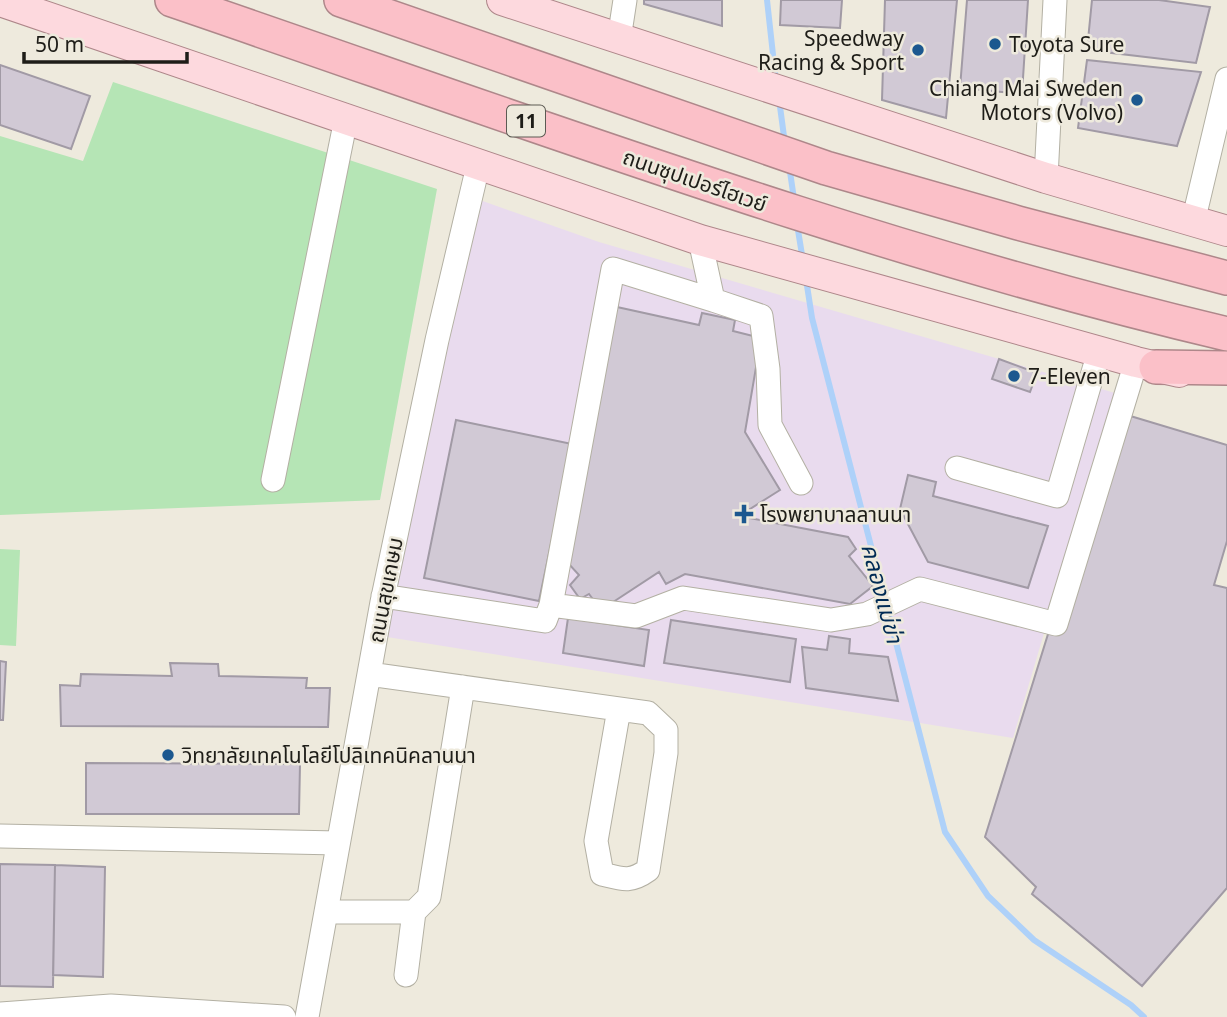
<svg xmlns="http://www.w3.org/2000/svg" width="1227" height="1017" viewBox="0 0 1227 1017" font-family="'Noto Sans','Noto Sans Thai',sans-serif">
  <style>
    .medical { fill: #e9dbee }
    .green { fill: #b5e5b5 }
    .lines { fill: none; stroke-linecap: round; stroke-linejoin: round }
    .stream { stroke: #aed1f9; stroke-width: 6 }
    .building { fill: #d1c9d5; stroke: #a19aa5; stroke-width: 2 }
    .minor-casing { stroke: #b3b0a3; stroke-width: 25 }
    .major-casing { stroke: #ae878a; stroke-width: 32 }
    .highway-casing { stroke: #ae878a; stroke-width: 36 }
    .minor { stroke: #fff; stroke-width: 23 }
    .major { stroke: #fdd9de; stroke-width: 30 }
    .highway { stroke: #fbc0c8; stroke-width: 33 }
    .poi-dot { fill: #1c588f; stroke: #eeeadd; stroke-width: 2.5 }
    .labels { text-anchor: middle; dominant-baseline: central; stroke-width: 5; stroke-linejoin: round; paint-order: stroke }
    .shield { fill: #eeeadd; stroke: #5c5a53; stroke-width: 2 }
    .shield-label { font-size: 19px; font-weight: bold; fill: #1e1d18 }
    .poi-label { font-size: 21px; fill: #1e1d18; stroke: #eeeadd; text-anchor: start }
    .street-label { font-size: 21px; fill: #1e1d18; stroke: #eeeadd }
    .water-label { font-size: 23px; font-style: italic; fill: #002b54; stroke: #eeeadd }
  </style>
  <rect width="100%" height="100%" fill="#eeeadd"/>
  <path class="medical" d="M477 199 599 242 1115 393 1013 738 381 636Z"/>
  <path class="green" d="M113 82 437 189 380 500 0 515V136L83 161Z
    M0 549 20 550 16 646 0 645Z"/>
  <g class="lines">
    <path class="stream" d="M767 0 776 82
      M779 99 785 144
      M789 165 794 199
      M797 224 803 261
      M806 279 812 318 945 832 988 896 1034 940 1131 1005 1144 1017"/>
  </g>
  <path class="building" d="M644 0H722V26L644 4Z
    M781 0H842L840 28 780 25Z
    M885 0H957L946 118 882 100Z
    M967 0H1028L1022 94 960 88Z
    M1092 0H1159L1210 7 1196 63 1087 50Z
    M1087 60 1201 72 1177 146 1078 128Z
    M0 65 90 96 71 149 0 125Z
    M617 307 699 325 702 313 735 320 733 331 761 338 745 432 780 490 739 516 848 537 856 549 849 556 873 586 850 604 685 574 666 584 659 572 601 610 589 594 580 599 570 585 579 575 567 562Z
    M999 359 1037 373 1030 392 992 379Z
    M1117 412 1227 445V541L1214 585 1227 588V888L1142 986 1032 894 1036 887 985 837Z
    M456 420 572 444 539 601 424 578Z
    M908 475 936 482 933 496 1048 526 1028 588 928 562 900 509Z
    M568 618 649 630 644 666 563 653Z
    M671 620 796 639 790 682 664 663Z
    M829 636 850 639 849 653 888 657 898 701 806 688 802 647 827 650Z
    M0 661 6 662 3 720H0Z
    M170 663 218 664 219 676 307 678 306 688H330L328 727 61 726 60 685 80 686 81 674 172 676Z
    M86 763 300 764 299 814H86Z
    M0 864 55 865 53 987 0 986Z
    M55 865 105 867 103 977 53 975Z"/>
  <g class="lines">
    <defs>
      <path id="minor" d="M619 39 625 0
        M1046 178 1055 0
        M1193 222 1227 79
        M700 240 713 300 761 316 768 369 770 425 801 483
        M957 468 1057 496 1099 352
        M273 480 346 119
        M383 596 545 621 551 605 636 616 683 598 831 620 867 614 920 589 1056 624 1136 362
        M551 605 613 269 713 300
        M369 674 619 709 648 713 666 730V753L648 870C630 883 622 879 602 874L596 841 619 709
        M0 836 338 843
        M326 912H414L429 897 463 687
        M406 975 414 912
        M0 1014 111 1006 284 1017
        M307 1017 382 602 437 340 478 166"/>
      <path id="major" d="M502 0 1046 178 1227 231
        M0 1 700 240 1136 362 1179 372"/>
      <path id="highway" d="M172 0C521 119 867 249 1227 334
        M341 0 826 168 1018 223 1227 278
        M1156 367 1227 368"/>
    </defs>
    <use href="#minor" class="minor-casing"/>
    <use href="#major" class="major-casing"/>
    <use href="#highway" class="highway-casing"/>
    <use href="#minor" class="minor"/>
    <use href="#major" class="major"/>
    <use href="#highway" class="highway"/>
  </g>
  <g class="poi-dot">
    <circle cx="995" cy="44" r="7"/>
    <circle cx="918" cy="50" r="7"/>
    <circle cx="1137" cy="100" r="7"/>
    <circle cx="1014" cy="376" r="7"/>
    <path d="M740.5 503.5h7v7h7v7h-7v7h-7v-7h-7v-7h7z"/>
    <circle cx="168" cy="755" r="7"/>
  </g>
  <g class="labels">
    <rect class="shield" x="507" y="105.5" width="38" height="31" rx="5"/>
    <g class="shield-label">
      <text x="526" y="121">11</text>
    </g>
    <g class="poi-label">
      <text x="904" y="38" text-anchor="end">Speedway<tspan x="904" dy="24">Racing &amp; Sport</tspan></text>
      <text x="1009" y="44">Toyota Sure</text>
      <text x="1123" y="88" text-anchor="end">Chiang Mai Sweden<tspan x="1123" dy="24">Motors (Volvo)</tspan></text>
      <text x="1028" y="376">7-Eleven</text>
      <text x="760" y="514">โรงพยาบาลลานนา</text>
      <text x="182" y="755">วิทยาลัยเทคโนโลยีโปลิเทคนิคลานนา</text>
    </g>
    <g class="street-label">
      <text transform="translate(695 180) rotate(19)">ถนนซุปเปอร์ไฮเวย์</text>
      <text transform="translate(385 590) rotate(-79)">ถนนสุขเกษม</text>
    </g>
    <g class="water-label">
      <text transform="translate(883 593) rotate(75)">คลองแม่ข่า</text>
    </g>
  </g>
  <path d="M24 52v10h163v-10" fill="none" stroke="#1e1d18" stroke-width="3.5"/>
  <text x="35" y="52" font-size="21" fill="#1e1d18" stroke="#eeeadd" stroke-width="5" paint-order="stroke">50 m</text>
</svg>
